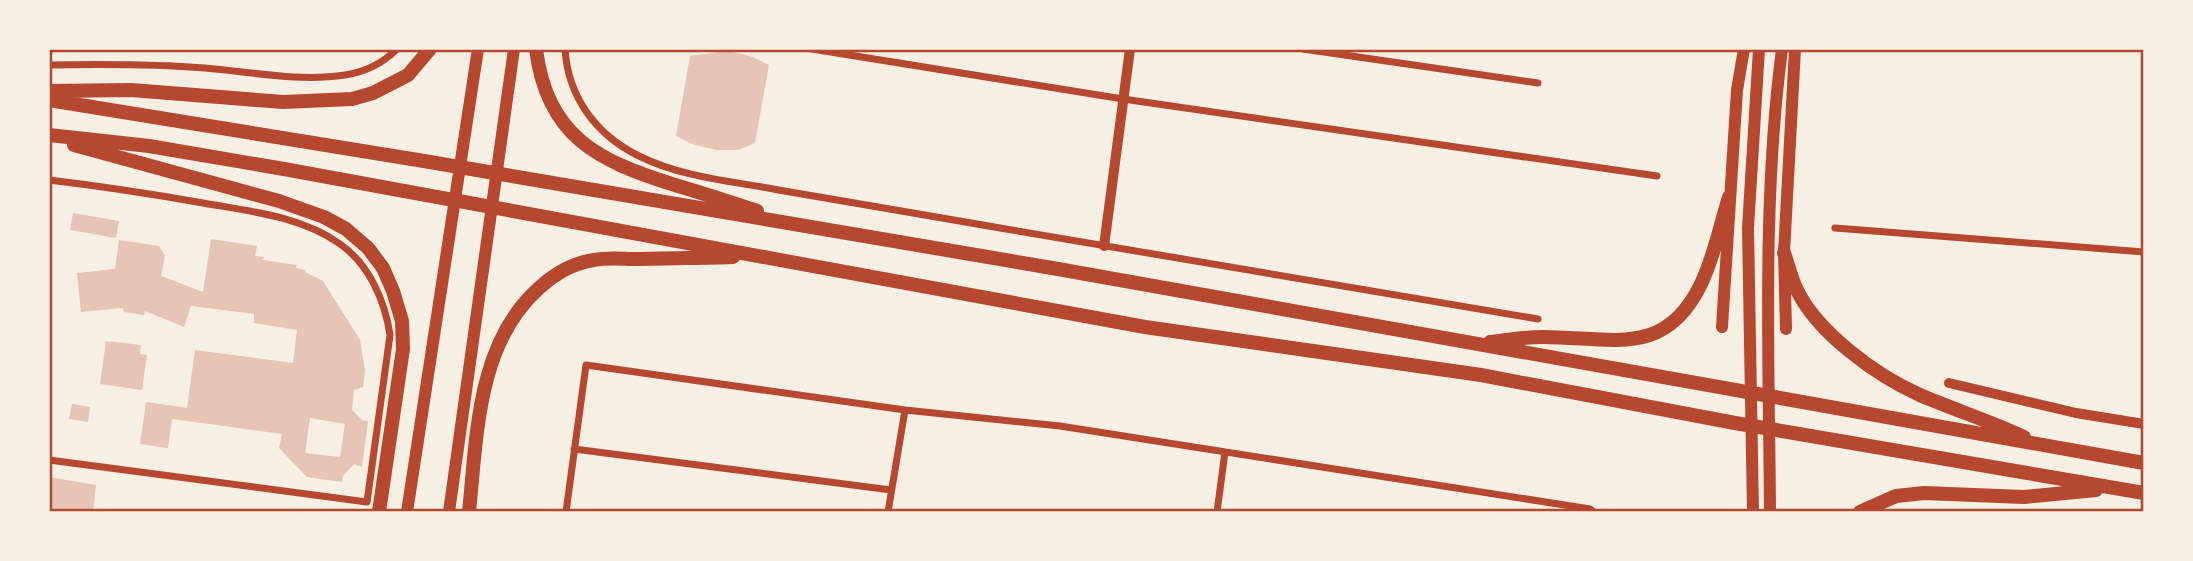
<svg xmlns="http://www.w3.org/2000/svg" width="2193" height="561" viewBox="0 0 2193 561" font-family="Barlow,sans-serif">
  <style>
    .building { fill: #e6c5b7; fill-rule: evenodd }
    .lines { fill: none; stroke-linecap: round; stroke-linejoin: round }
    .minor { stroke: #b5482f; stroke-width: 7 }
    .tertiary { stroke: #b5482f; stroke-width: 10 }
    .secondary { stroke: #b5482f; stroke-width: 12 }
    .trunk { stroke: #b5482f; stroke-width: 14 }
    .neatline { fill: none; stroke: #b5482f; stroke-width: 2.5 }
  </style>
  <rect width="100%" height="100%" fill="#f6efe4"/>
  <path class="building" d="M729 51 753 57 769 65 755 143 738 150H716L692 144 676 136 690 56Z
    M73 213 119 221 116 238 70 230Z
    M211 239 257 246 255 256 264 257 263 260 297 265 296 268 306 270 305 272 323 281 360 340 365 370 363 387 354 390 352 410 362 420 368 421 362 467 354 464 343 476 342 482 307 477 279 448 282 434 172 419 168 448 140 444 146 402 187 408 195 350 293 363 297 330 254 323V314L191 306 184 327 145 311 144 315 124 312 123 308 81 312 77 273 115 269 119 240 159 246 165 256 161 276 203 292ZM310 418 345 424 340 457 305 453Z
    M106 341 141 345 140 354 147 355 142 390 100 384Z
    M72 404 90 407 88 422 69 419Z
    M49 477 96 485 93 512H49Z"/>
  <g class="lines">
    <path class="minor" d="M565 49C568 97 596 135 639 156 677 175 720 180 762 187 812 196 862 204 913 213 1121 249 1329 284 1538 319
      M812 49 1123 99 1657 176
      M1303 49 1538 83
      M49 52V49
      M49 65C101 64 153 64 205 68 252 72 299 82 345 75 365 72 383 63 397 49
      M49 180C100 186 152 194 203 203 248 211 301 216 340 244 369 264 385 301 390 335L367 502 49 460
      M1835 228 2144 252
      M574 449 891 490
      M566 512 586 365 905 410 1060 426 1590 509 1594 512
      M888 512 905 410
      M1217 512 1225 452"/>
    <path class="tertiary" d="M1104 246 1130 49
      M1949 383 2076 413 2144 424"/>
    <path class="secondary" d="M1722 327 1737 90 1744 49
      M1786 329 1784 253 1795 49
      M407 512 478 49
      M449 512 514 49
      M1753 512 1748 228 1759 49
      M1770 512C1769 358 1762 202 1782 49"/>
    <path class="trunk" d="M536 49C547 137 598 161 675 185 702 193 730 202 757 211
      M49 91 131 90 283 102 352 99 373 93 408 75 430 49
      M49 100 424 161 1058 269 2144 463
      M49 135 149 146 284 169 1145 327 1481 375 1735 423 2144 493
      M74 145 279 201 324 217 346 229 368 248 383 268 393 291 402 321 403 349 379 512
      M1784 253C1788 264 1791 277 1796 288 1816 332 1877 376 1920 395 1955 410 1990 421 2024 437
      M1490 342C1507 340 1526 337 1543 337 1611 337 1665 359 1701 284 1714 257 1720 226 1729 197
      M469 512C477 435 477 344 538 289 554 274 573 263 594 260 608 257 623 259 637 259 669 258 701 258 733 257
      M1860 512 1896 496 1924 493 2024 497 2096 490"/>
  </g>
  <rect width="2193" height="561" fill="none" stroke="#f6efe4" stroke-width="102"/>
  <rect x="51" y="51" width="2091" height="459" class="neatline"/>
</svg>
